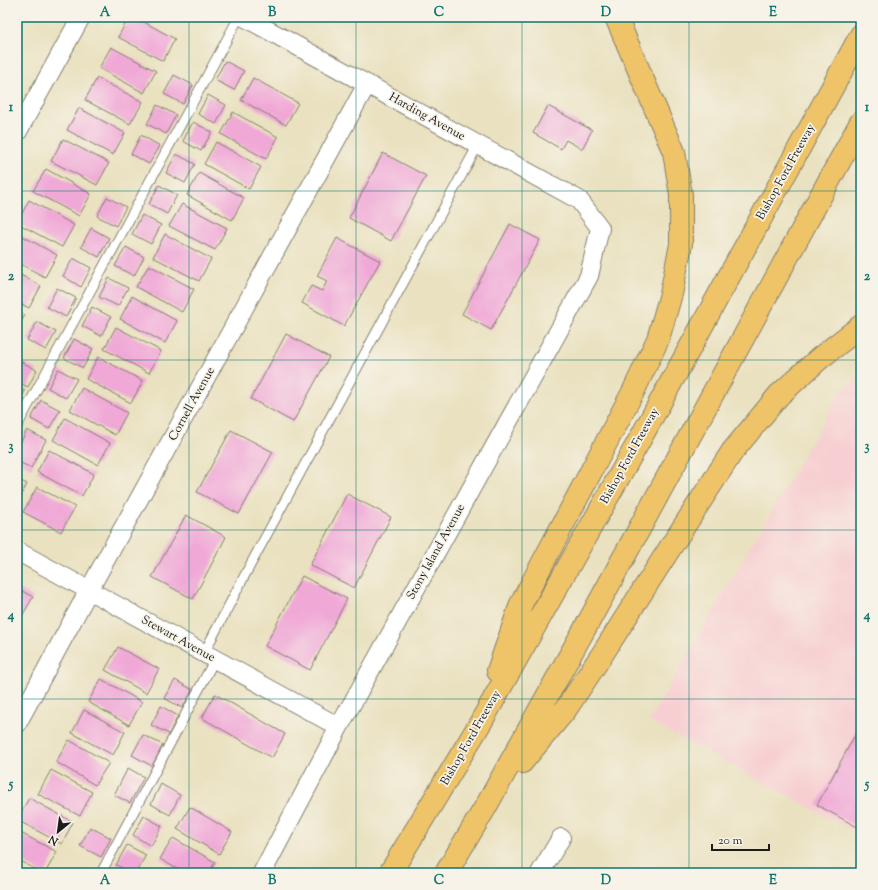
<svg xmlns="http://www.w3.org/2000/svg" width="878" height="890" viewBox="0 0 878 890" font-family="'Sorts Mill Goudy',serif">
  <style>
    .built { fill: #f7cfd2 }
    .building { fill: #f0a9d7 }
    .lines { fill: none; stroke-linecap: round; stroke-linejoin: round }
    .service-casing { stroke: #827e6e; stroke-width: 11 }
    .minor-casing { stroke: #827e6e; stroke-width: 20 }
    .motorway-casing { stroke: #827e6e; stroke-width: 24 }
    .service { stroke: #fff; stroke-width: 9 }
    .minor { stroke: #fff; stroke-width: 18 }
    .motorway { stroke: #efc469; stroke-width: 22 }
    .grid { fill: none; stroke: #0f766e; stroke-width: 1; stroke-opacity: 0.55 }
    .labels { text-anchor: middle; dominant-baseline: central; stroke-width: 3.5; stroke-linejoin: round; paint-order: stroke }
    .street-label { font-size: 12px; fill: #1c1c1c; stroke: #f7f3e8 }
    .neatline { fill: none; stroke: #0f766e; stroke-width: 1.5 }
    .grid-label { font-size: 13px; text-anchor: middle; font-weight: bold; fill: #0f766e }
  </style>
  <rect width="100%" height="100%" fill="#f7f3e8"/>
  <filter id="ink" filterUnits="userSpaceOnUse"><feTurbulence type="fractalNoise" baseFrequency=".025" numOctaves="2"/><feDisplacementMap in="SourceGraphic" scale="8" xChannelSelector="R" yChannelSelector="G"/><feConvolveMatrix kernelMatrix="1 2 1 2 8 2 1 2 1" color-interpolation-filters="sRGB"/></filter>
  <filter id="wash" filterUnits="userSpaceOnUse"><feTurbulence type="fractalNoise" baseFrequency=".012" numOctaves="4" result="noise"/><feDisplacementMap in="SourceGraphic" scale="16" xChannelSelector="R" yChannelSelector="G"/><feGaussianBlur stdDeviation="0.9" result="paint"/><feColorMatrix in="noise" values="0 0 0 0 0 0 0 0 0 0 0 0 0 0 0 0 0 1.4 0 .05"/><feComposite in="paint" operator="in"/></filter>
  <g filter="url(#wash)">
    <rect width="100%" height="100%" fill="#e9e1bf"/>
    <path class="built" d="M861 375V835L649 721 842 390Z"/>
    <g id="blocks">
      <path class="building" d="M129 17H135L175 39 163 61 118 37Z
        M111 47 156 71 144 93 99 68Z
        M225 61 244 71 234 90 215 80Z
        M174 75 193 85 183 104 164 94Z
        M97 78 143 102 130 124 85 100Z
        M253 78 298 103 286 125 241 100Z
        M208 95 226 105 216 124 198 114Z
        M157 105 176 115 166 134 147 124Z
        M548 106 592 130 582 149 566 140 561 149 533 133Z
        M79 108 125 133 113 155 67 130Z
        M233 112 278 137 266 159 221 134Z
        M193 122 212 132 201 151 183 141Z
        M141 135 160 146 149 164 131 154Z
        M63 139 109 163 97 185 51 161Z
        M216 142 261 167 249 189 204 164Z
        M383 153 426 176 391 241 349 218Z
        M176 154 195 164 185 183 166 173Z
        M46 169 91 194 79 216 33 191Z
        M199 173 244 198 232 220 187 195Z
        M159 185 177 195 167 214 149 204Z
        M107 197 126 207 116 226 97 216Z
        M29 200 74 225 62 247 17 223Z
        M182 204 227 228 215 250 169 226Z
        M142 215 161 225 151 244 132 234Z
        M510 224 540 240 491 330 462 314Z
        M91 228 109 238 99 257 81 247Z
        M17 233 57 255 45 277 17 262Z
        M165 234 211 259 199 281 153 257Z
        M337 238 380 261 344 326 302 303 311 286 322 291 327 281 317 276Z
        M126 247 144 257 134 276 115 266Z
        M73 258 91 268 81 287 63 276Z
        M149 265 194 289 182 312 136 287Z
        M17 273 41 286 29 308 17 302Z
        M109 278 128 288 118 306 99 297Z
        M57 288 76 298 66 317 47 307Z
        M132 296 177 321 165 343 120 319Z
        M92 307 111 317 101 336 82 326Z
        M17 311 25 315 17 329Z
        M37 322 56 332 46 350 27 340Z
        M116 327 161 351 149 373 104 349Z
        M286 334 329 357 293 422 251 399Z
        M74 339 93 349 83 368 64 358Z
        M98 357 143 381 131 403 86 379Z
        M18 360 37 370 28 387 17 382V363Z
        M58 369 77 379 66 398 48 388Z
        M17 387 25 391 17 406Z
        M82 388 127 413 115 435 70 410Z
        M41 400 60 410 49 429 31 419Z
        M65 418 110 443 98 465 53 440Z
        M27 430 46 440 31 468 17 461V449Z
        M231 430 273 452 239 514 197 492Z
        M49 450 94 474 82 496 37 472Z
        M17 479 27 484 17 503Z
        M37 487 75 507 61 532 23 512Z
        M347 494 391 517 354 588 310 565Z
        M186 515 226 537 193 599 152 577Z
        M302 576 347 599 310 670 265 646Z
        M17 588 33 597 18 623H17Z
        M118 647 159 669 146 693 105 670Z
        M101 679 142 702 129 725 88 702Z
        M175 680 193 690 182 708 164 698Z
        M215 694 285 734 272 758 202 718Z
        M161 706 178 716 169 734 151 725Z
        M84 710 125 732 113 755 72 733Z
        M861 724V829L817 805Z
        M143 735 163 745 152 766 132 755Z
        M69 740 109 763 95 785 56 762Z
        M128 768 144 777 130 803 114 795Z
        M51 770 92 792 80 816 38 794Z
        M161 784 180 795 170 815 151 804Z
        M29 798 73 822 62 844 17 820Z
        M190 807 232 832 219 854 177 829Z
        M144 816 162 826 151 846 133 835Z
        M90 827 111 838 101 857 80 846Z
        M17 831 57 852 45 873H42L17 859Z
        M173 838 215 862 209 873H184L160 859Z
        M127 845 146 855 136 873H132L116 865Z"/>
    </g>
  </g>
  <g filter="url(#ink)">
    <use href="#blocks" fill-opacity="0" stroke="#827e6e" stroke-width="1"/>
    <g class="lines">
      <defs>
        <path id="service" d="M17 426 239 17
          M204 653 247 571 478 145
          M101 873 215 659"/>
        <path id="minor" d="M244 17 579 200 600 228 589 276 339 727 262 873
          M17 133 81 17
          M17 551 339 727
          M17 724 89 590 367 84
          M540 873 561 838"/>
        <path id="motorway" d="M498 671 521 604 634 390 658 339 671 294 681 244V195L674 152 616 17
          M522 762 566 709 605 650 670 548 732 452 779 395 820 358 861 326
          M390 873 481 722 639 441 861 35
          M446 873 485 808 589 621 861 122"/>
      </defs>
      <use href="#service" class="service-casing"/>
      <use href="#minor" class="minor-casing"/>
      <use href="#motorway" class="motorway-casing"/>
      <use href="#service" class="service"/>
      <use href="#minor" class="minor"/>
      <use href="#motorway" class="motorway"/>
    </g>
  </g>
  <path class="grid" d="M189 17V873M356 17V873M522 17V873M689 17V873M17 191H861M17 360H861M17 530H861M17 699H861"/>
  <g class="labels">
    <g class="street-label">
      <text transform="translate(427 117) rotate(29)">Harding Avenue</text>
      <text transform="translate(786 172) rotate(-61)">Bishop Ford Freeway</text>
      <text transform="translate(192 404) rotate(-61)">Cornell Avenue</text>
      <text transform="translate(630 456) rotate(-61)">Bishop Ford Freeway</text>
      <text transform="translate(436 552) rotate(-61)">Stony Island Avenue</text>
      <text transform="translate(178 639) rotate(29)">Stewart Avenue</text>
      <text transform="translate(471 738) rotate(-60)">Bishop Ford Freeway</text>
    </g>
  </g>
  <rect width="878" height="890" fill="none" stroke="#f7f3e8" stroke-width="44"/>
  <g transform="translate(58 832) rotate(209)" stroke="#f7f3e8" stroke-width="3" paint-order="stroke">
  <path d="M0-3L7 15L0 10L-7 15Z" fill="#1c1c1c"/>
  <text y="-6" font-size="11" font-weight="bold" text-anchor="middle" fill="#1c1c1c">N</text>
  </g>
  <path d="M712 844v6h57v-6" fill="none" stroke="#1c1c1c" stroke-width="2"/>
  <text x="718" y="844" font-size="12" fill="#1c1c1c" stroke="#f7f3e8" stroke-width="3" paint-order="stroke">20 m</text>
  <rect x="22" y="22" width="834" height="846" class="neatline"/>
  <g class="grid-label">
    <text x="105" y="16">A</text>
    <text x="272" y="16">B</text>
    <text x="439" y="16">C</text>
    <text x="606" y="16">D</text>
    <text x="773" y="16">E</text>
    <text x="11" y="111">1</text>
    <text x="867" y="111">1</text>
    <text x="11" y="280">2</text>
    <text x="867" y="280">2</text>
    <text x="11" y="450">3</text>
    <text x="867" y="450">3</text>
    <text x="11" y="619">4</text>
    <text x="867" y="619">4</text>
    <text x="11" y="788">5</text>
    <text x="867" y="788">5</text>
    <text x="105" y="884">A</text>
    <text x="272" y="884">B</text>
    <text x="439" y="884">C</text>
    <text x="606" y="884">D</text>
    <text x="773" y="884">E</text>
  </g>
</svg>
